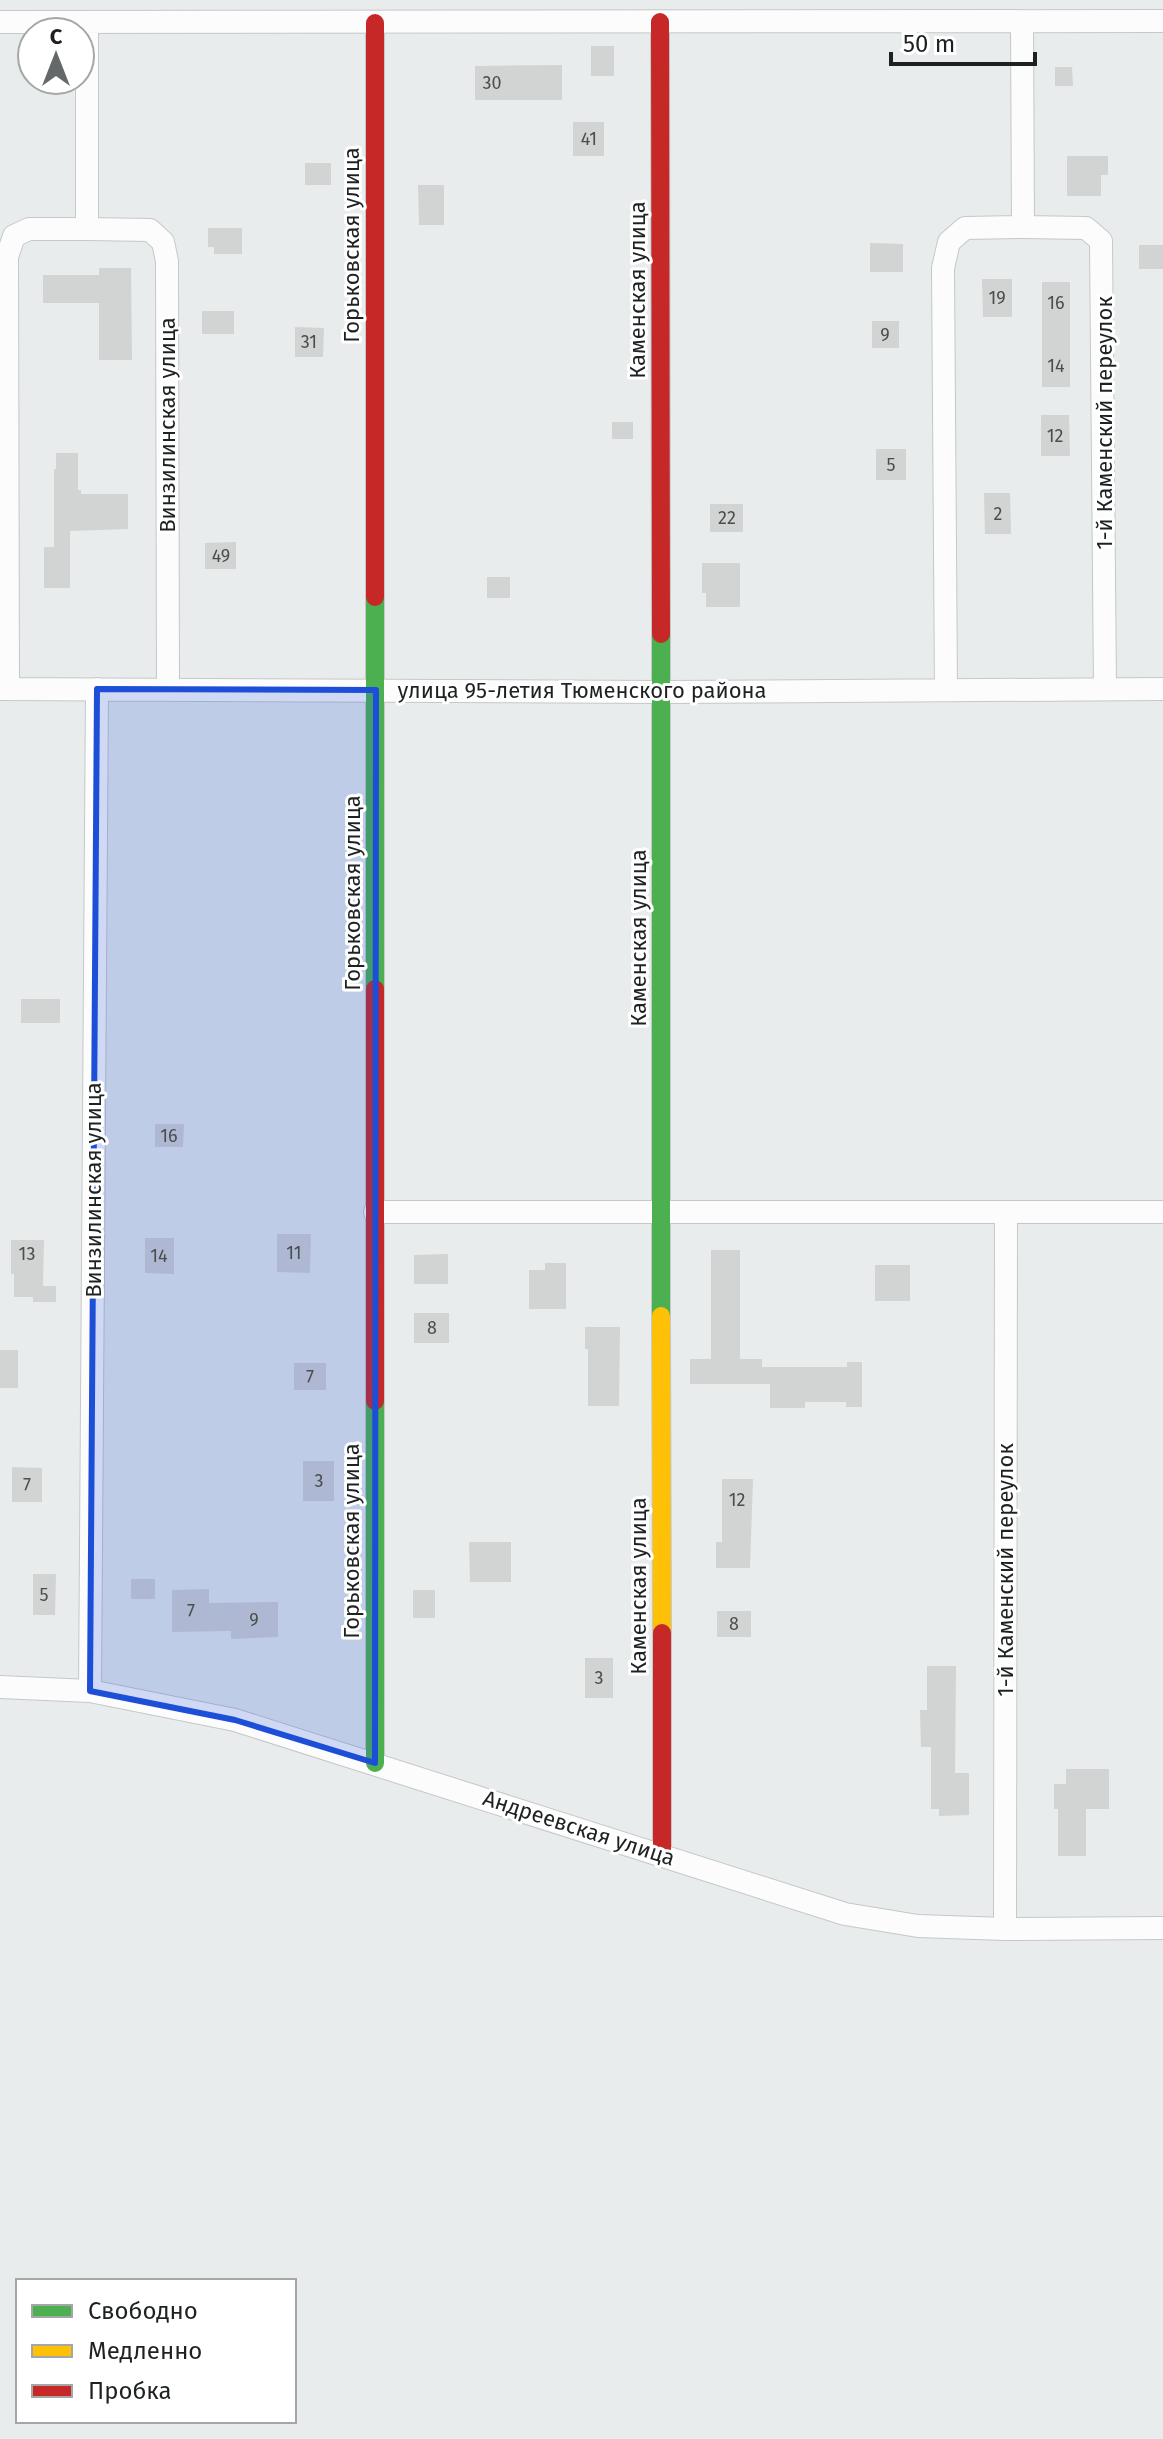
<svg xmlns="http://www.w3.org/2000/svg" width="1163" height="2439" viewBox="0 0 1163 2439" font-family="'Fira Sans',sans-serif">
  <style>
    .building { fill: #d2d3d3 }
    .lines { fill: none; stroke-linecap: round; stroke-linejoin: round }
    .street-casing { stroke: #c5c8c8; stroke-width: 24 }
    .fast-casing { stroke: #c5c8c8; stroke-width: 20 }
    .slow-casing { stroke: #c5c8c8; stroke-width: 20 }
    .jam-casing { stroke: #c5c8c8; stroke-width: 20 }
    .street { stroke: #fcfcfc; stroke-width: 22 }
    .fast { stroke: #4caf50; stroke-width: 18 }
    .slow { stroke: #ffc107; stroke-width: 18 }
    .jam { stroke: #c62828; stroke-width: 18 }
    .marked { fill: #1d4ed8; fill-opacity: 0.2; stroke: #1d4ed8; stroke-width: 6; stroke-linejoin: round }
    .labels { text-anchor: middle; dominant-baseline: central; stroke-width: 6; stroke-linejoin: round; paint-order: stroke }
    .number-label { font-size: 18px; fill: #4b4e4e }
    .street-label { font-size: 22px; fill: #1e2122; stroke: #fff }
  </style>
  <rect width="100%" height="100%" fill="#e8eced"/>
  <path class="building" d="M591 46H614V76H591Z
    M562 65V100H475V66Z
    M1055 67H1072L1073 86H1055Z
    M573 122H604V156H573Z
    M1067 156H1108V175H1101V196H1067Z
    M305 163H331V185H305Z
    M418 185H444V225H419Z
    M208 228H242V254H214V247H208Z
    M870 243 903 244V272H870Z
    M1139 245H1163V269H1139Z
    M99 268H131L132 360H99V303H43V275H99Z
    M982 279H1012V317H983Z
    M1042 282H1070V387H1042Z
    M202 311H234V334H202Z
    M872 321H899V348H872Z
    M295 327 324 328 323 357H295Z
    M1041 415H1069L1070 456H1041Z
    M612 422H633V439H612Z
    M876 449H906V480H876Z
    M56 453H78V490H81V494H128V529L70 531V588H44V547H54V469H56Z
    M984 493H1010L1011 534H985Z
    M710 504H743V532H710Z
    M236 542V569H205V543Z
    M702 563H740V607H706V593H702Z
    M487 577H510V598H487Z
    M21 999H60V1023H21Z
    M155 1124H184L183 1147H155Z
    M277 1234H311L310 1273 277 1272Z
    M145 1238H174V1274L145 1273Z
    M11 1240H44L43 1286H56V1302H33V1297H14V1274H11Z
    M711 1250H740V1359H762V1367H847V1362H862V1407H846V1402H805V1408H770V1384H690V1359H711Z
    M448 1254V1284H414V1255Z
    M545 1263H566V1309H529V1270H545Z
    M875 1265H910V1301H875Z
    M414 1313H449V1343H414Z
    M585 1327H620L619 1406H588V1349H585Z
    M0 1350H18V1388H0Z
    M294 1363H326V1390H294Z
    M303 1461H334V1501H303Z
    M12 1467 42 1468V1502H12Z
    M722 1479H753L750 1568H716V1542H722Z
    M469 1542H511V1582H470Z
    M33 1574H56L55 1615H33Z
    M131 1579H155V1599H131Z
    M209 1589V1603L278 1602V1637L231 1639V1631L172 1632V1590Z
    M413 1590H435V1618H413Z
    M717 1611H751V1637H717Z
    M585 1658H613V1698H585Z
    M927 1666H956L955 1773H969V1815L939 1816V1809H931V1747H921L920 1710H927Z
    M1066 1769H1109V1809H1086V1856H1058V1809H1054V1784H1066Z"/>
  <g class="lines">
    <defs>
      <path id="street" d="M1022 21 1023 227 1086 228 1101 241 1105 688
        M0 22 1163 21
        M87 23V229L150 230 163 242 167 261 168 689
        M0 689 663 692 1163 689
        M8 689 7 257 14 236 29 229H87
        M946 689 943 268 949 242 965 228 1023 227
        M375 1212H1163
        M0 1687 90 1691 235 1720 845 1914 918 1926 1005 1929 1163 1928
        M90 1691 97 689
        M1005 1929 1006 1212"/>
      <path id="fast" d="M375 597V989
        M661 634V1316
        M375 1401V1763"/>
      <path id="slow" d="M661 1316 662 1633"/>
      <path id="jam" d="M660 22 661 634
        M375 23V597
        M375 989V1401
        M662 1633V1854"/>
    </defs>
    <use href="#street" class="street-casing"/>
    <use href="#fast" class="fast-casing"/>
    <use href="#slow" class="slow-casing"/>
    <use href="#jam" class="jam-casing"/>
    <use href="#street" class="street"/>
    <use href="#fast" class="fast"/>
    <use href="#slow" class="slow"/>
    <use href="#jam" class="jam"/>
  </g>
  <path class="marked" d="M97 689 376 690 375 1763 235 1720 90 1691Z"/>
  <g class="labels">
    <g class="number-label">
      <text x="492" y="83">30</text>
      <text x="589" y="139">41</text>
      <text x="997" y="298">19</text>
      <text x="1056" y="303">16</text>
      <text x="885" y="335">9</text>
      <text x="309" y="342">31</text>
      <text x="1056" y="366">14</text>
      <text x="1055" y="436">12</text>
      <text x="891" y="465">5</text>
      <text x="998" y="514">2</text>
      <text x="727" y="518">22</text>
      <text x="221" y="556">49</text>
      <text x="169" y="1136">16</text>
      <text x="294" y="1253">11</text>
      <text x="27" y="1254">13</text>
      <text x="159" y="1256">14</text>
      <text x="432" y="1328">8</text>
      <text x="310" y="1377">7</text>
      <text x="319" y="1481">3</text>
      <text x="27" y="1485">7</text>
      <text x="737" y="1500">12</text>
      <text x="44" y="1595">5</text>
      <text x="191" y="1611">7</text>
      <text x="254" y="1620">9</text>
      <text x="734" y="1624">8</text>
      <text x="599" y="1678">3</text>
    </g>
    <g class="street-label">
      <text transform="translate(351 245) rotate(-90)">Горьковская улица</text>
      <text transform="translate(637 290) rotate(-90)">Каменская улица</text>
      <text transform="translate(1104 423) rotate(-90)">1-й Каменский переулок</text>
      <text transform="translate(167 425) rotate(-90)">Винзилинская улица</text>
      <text x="582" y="690">улица 95-летия Тюменского района</text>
      <text transform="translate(352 893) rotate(-90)">Горьковская улица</text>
      <text transform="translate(638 938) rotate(-90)">Каменская улица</text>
      <text transform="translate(93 1190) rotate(-90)">Винзилинская улица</text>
      <text transform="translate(351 1541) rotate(-90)">Горьковская улица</text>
      <text transform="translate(1005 1570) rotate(-90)">1-й Каменский переулок</text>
      <text transform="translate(638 1586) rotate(-90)">Каменская улица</text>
      <text transform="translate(579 1828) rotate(18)">Андреевская улица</text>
    </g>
  </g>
  <rect x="16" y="2279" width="280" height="144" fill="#ffffff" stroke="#a5a6a7" stroke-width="2"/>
  <rect x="32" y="2305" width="40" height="12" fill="#4caf50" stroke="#a5a6a7" stroke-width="2"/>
  <text x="88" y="2319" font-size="24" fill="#1e2122">Свободно</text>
  <rect x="32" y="2345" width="40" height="12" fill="#ffc107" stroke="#a5a6a7" stroke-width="2"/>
  <text x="88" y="2359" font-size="24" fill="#1e2122">Медленно</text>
  <rect x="32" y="2385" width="40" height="12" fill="#c62828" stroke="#a5a6a7" stroke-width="2"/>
  <text x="88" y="2399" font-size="24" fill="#1e2122">Пробка</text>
  <g transform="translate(56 56)"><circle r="38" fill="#ffffff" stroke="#a5a6a7" stroke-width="2"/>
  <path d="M0-6L14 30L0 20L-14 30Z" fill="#656869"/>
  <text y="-12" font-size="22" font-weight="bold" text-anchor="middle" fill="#1e2122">С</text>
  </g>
  <path d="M891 52v12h144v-12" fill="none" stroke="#1e2122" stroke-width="4"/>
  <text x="903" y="52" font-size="24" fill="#1e2122" stroke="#ffffff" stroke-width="6" paint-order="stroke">50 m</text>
</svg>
